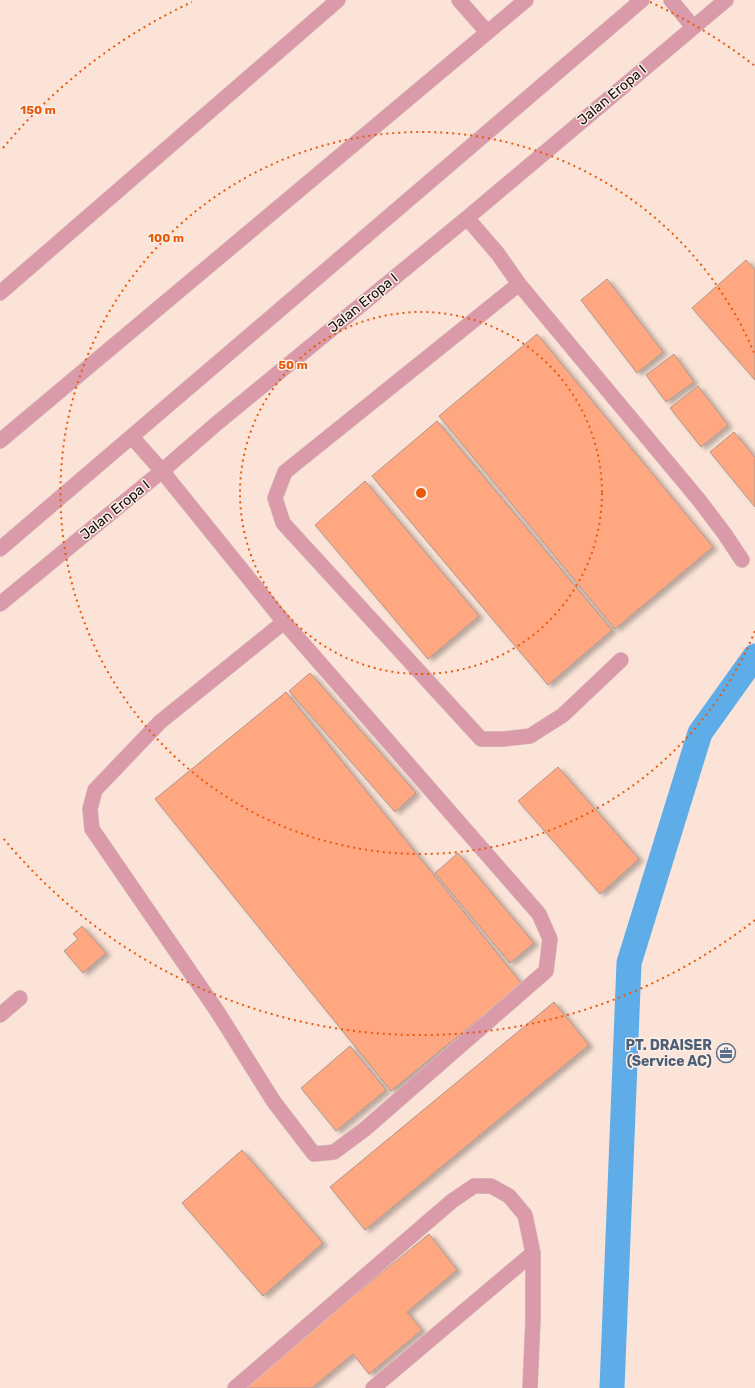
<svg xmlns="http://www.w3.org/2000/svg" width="755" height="1388" viewBox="0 0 755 1388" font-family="Rubik,sans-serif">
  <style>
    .built { fill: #fbe3d7 }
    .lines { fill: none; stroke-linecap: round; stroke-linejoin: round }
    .canal { stroke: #5eade8; stroke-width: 25 }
    .building { fill: #ffa781; stroke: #ac978e; filter: url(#shadow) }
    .lane-casing { stroke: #d7cbc5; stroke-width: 16 }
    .lane { stroke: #db9aa9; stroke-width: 15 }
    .ring { fill: none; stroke: #e8590c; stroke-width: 2; stroke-dasharray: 2 4 }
    .labels { text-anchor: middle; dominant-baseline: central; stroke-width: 3; stroke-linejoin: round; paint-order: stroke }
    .street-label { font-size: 14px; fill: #150e0b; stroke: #fcefe8 }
    .service-label { font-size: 14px; font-weight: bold; fill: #4e5e75; stroke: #fcefe8; text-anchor: end }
    .centre { fill: #e8590c; stroke: #fcefe8; stroke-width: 2 }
    .ring-label { font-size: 12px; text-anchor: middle; font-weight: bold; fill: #e8590c; stroke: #fcefe8; stroke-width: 3; stroke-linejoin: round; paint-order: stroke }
  </style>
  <defs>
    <filter id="shadow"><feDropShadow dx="4.5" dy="2.5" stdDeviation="2" flood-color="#0004"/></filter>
  </defs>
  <rect width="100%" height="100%" fill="#fcefe8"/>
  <path class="built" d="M0 0H755V1388H0Z"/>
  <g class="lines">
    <path class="canal" d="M612 1388 629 963 700 733 755 656"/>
  </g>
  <path class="building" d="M746 260 755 270V380L692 308Z
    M607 279 663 352 637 373 581 300Z
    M537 334 713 547 615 629 439 416Z
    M674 354 694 382 666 402 646 375Z
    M698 386 728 425 701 447 670 408Z
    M437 421 612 630 548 685 372 476Z
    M734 432 755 457V507L710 452Z
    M365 481 479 616 428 659 315 525Z
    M310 673 416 793 395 812 289 691Z
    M286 692 522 984 391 1091 155 799Z
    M558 767 639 859 600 894 518 801Z
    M458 853 534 943 510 963 435 873Z
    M82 926 106 953 83 973 64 951 78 939 73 934Z
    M554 1002 589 1045 365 1230 330 1187Z
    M350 1046 386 1090 336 1131 301 1088Z
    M242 1150 323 1243 263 1296 182 1203Z
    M429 1234 457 1270 407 1312 422 1330 369 1374 353 1354 312 1388H241Z"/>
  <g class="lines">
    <defs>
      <path id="lane" d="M459 0 487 32
        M671 0 693 27
        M467 218 498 254 519 284 699 500 724 533 742 560
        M519 284 285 472 275 498 283 523 481 739H504L530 736 563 715 621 660
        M0 293 338 0
        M132 437 162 471 284 622 539 914 550 939 546 971 365 1129 334 1152 314 1154 274 1102 217 1011 92 829 90 809 95 790 160 722 284 622
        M0 441 526 0
        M0 549 642 0
        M0 604 162 471 216 424 467 218 726 0
        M0 1015 20 998
        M235 1388 452 1201 474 1186H491L509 1196 525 1215 533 1253V1319L530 1388
        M373 1388 533 1253"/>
    </defs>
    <use href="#lane" class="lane-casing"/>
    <use href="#lane" class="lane"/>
  </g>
  <g class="ring">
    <circle cx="421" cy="493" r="181"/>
    <path d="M755 631A361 361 0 1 1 755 355"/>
    <path d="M755 920A542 542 0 0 1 3 838M3 148A542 542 0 0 1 192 2M650 2A542 542 0 0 1 755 66"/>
  </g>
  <defs>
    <symbol id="office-ring" viewBox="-11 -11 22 22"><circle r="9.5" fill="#fcefe8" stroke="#5c6f8a" stroke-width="1.5"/><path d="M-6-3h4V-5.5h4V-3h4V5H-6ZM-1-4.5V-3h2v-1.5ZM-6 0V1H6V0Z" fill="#5c6f8a"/></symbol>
  </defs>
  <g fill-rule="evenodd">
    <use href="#office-ring" x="715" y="1042" width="22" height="22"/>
  </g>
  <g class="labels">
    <g class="street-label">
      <text transform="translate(612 95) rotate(-40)">Jalan Eropa I</text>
      <text transform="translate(363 303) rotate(-39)">Jalan Eropa I</text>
      <text transform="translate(115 510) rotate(-39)">Jalan Eropa I</text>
    </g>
    <g class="service-label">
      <text x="712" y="1045">PT. DRAISER<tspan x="712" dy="16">(Service AC)</tspan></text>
    </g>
  </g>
  <circle cx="421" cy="493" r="6" class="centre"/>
  <g class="ring-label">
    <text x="38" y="114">150 m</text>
    <text x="166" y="242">100 m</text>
    <text x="293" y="369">50 m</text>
  </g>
</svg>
